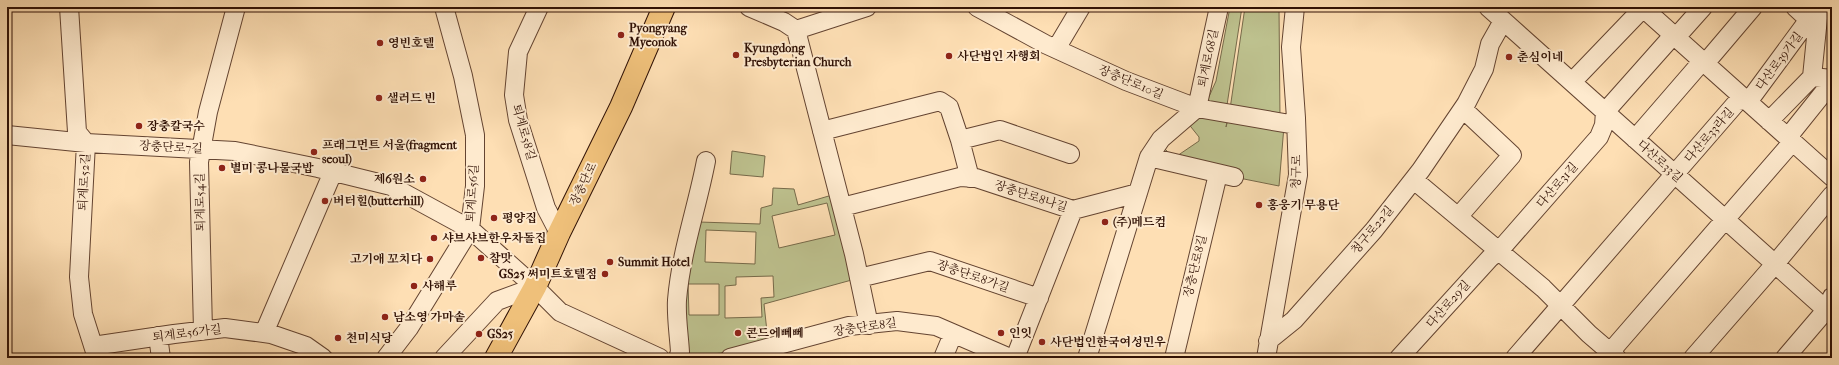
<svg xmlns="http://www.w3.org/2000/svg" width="1839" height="365" viewBox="0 0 1839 365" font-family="'IM FELL French Canon','Noto Serif KR',serif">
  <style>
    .green { fill: #bec28f; stroke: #776a4a; fill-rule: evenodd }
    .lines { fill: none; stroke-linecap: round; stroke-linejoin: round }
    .minor-casing { stroke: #644431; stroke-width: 20 }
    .major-casing { stroke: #301105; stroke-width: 24 }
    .minor { stroke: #feeace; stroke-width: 18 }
    .major { stroke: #efc07a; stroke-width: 22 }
    .poi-dot { fill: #8f2418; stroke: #feeace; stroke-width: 1.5 }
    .labels { text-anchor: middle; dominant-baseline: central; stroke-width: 4; stroke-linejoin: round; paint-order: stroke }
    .poi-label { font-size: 12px; font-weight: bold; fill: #301105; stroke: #feeace; text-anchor: start }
    .street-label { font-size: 12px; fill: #301105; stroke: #feeace }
  </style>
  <rect width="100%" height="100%" fill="#fedfb4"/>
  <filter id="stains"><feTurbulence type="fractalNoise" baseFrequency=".005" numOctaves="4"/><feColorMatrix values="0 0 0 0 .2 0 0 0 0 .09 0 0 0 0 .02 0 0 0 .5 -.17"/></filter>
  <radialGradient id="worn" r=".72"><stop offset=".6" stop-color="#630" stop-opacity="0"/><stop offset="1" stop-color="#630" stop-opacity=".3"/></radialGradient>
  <path class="green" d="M1230 7H1242L1227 105 1211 103 1208 99 1216 81Z
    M1245 7H1279L1280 118 1230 109Z
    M1198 111 1228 116 1226 127 1229 116 1284 126 1279 186 1234 177 1153 157 1162 146 1174 158 1199 141V137L1187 122Z
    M732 151 765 156 763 177 730 174Z
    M773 188 794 189 798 205 839 193 859 278 764 304 768 341 723 353 686 356 682 300 699 222 760 224 761 208 772 205ZM827 203 835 235 779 248 772 216ZM706 230 756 232 755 264 705 262ZM773 276 774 297 761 298 762 317 725 318V286L736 285V277ZM688 284H719V315H689Z"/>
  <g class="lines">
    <defs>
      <path id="minor" d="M69 7 77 132 86 143 79 277 83 314 97 358
        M539 7 518 52 514 95 518 120 546 208 559 233
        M749 7 784 22 796 30
        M977 7 1045 44 1126 81 1197 108 1296 125
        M1488 7 1832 315
        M1642 7 1832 177
        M1795 7 1810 21
        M1819 8 1812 77 1832 79
        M796 30 854 254 869 325
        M796 30 867 7
        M1056 49 1081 7
        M1572 82 1644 7
        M1748 102 1818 7
        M1769 121 1812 77
        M822 131 940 101 949 107 960 140 970 178
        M7 135 86 143 235 151 318 168 391 186 470 229 535 287 560 312 660 358
        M1635 139 1699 65 1708 60 1753 7
        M960 140 1000 130 1070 154
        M1149 157 1161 139 1197 108 1219 7
        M1414 180 1543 288 1589 334 1617 358
        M842 207 960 177 976 178 1073 210 1138 193
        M1458 217 1512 155 1463 109
        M859 278 930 261 1039 298
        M203 331 199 162 208 112 236 7
        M264 333 333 172
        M158 336 161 358
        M1268 341 1294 320 1374 230 1421 170 1466 104 1484 69 1490 44 1503 21
        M93 346 174 334 225 328 271 334 306 346 323 358
        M386 358 409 328 470 229 475 186V135L463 76 444 7
        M444 358 497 301 535 287
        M678 358 680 352C679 335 676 317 677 300 681 252 697 208 706 161
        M730 358 849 326 897 321 936 326 1010 358
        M943 358 953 334
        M1015 358 1073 210
        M1087 358 1149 157 1234 177
        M1174 358 1218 174
        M1266 358 1298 175 1296 118 1291 47 1295 7
        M1399 358 1490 258 1499 251 1599 137 1604 125 1605 112 1669 40 1678 35 1703 7
        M1515 358 1738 101 1745 100
        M1605 358 1788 147 1792 132 1832 82
        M1693 358 1775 264 1832 195
        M1785 358 1826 310 1832 297"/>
      <path id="major" d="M496 358 535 287 559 233 621 107 664 7"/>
    </defs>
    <use href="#minor" class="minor-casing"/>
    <use href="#major" class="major-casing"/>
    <use href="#minor" class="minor"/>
    <use href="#major" class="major"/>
  </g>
  <g class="poi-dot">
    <circle cx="621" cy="35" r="4"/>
    <circle cx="380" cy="43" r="4"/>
    <circle cx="736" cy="55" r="4"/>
    <circle cx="949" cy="56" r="4"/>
    <circle cx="1509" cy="57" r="4"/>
    <circle cx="379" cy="98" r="4"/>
    <circle cx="139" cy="126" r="4"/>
    <circle cx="314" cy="152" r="4"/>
    <circle cx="222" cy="168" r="4"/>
    <circle cx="423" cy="179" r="4"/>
    <circle cx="325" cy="201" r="4"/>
    <circle cx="1259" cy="205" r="4"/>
    <circle cx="494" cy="218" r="4"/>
    <circle cx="1105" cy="222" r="4"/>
    <circle cx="434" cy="238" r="4"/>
    <circle cx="481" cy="258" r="4"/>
    <circle cx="430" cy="259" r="4"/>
    <circle cx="610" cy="262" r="4"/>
    <circle cx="605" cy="274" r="4"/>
    <circle cx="414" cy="286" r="4"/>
    <circle cx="385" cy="317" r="4"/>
    <circle cx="738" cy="333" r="4"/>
    <circle cx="1001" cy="333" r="4"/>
    <circle cx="479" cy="334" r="4"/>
    <circle cx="338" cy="338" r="4"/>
    <circle cx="1042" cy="342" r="4"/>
  </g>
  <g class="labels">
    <g class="poi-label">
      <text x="629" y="28">Pyongyang<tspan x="629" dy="14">Myeonok</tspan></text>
      <text x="388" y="43">영빈호텔</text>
      <text x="744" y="48">Kyungdong<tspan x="744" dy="14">Presbyterian Church</tspan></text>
      <text x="957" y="56">사단법인 자행회</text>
      <text x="1517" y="57">춘심이네</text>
      <text x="387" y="98">샐러드 빈</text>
      <text x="147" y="126">장충칼국수</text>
      <text x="322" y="145">프래그먼트 서울(fragment<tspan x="322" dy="14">seoul)</tspan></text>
      <text x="230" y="168">별미 콩나물국밥</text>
      <text x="415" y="179" text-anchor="end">제6원소</text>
      <text x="333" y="201">버터힐(butterhill)</text>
      <text x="1267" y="205">홍웅기 무용단</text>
      <text x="502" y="218">평양집</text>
      <text x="1113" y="222">(주)메드컴</text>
      <text x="442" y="238">샤브샤브한우차돌집</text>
      <text x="489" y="258">참맛</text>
      <text x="422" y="259" text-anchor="end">고기애 꼬치다</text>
      <text x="618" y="262">Summit Hotel</text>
      <text x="597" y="274" text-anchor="end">GS25 써미트호텔점</text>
      <text x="422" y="286">사해루</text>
      <text x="393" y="317">남소영 가마솥</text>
      <text x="746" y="333">콘드에뻬뻬</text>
      <text x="1009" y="333">인잇</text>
      <text x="487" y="334">GS25</text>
      <text x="346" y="338">천미식당</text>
      <text x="1050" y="342">사단법인한국여성민우</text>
    </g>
    <g class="street-label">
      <text transform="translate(1208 58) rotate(-78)">퇴계로68길</text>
      <text transform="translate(1779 61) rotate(-53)">다산로39가길</text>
      <text transform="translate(1131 82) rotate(23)">장충단로10길</text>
      <text transform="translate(524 132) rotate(74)">퇴계로58길</text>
      <text transform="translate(1709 135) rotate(-49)">다산로33라길</text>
      <text transform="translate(171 147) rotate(3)">장충단로7길</text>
      <text transform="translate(1660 161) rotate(42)">다산로33길</text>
      <text transform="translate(1296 172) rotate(-88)">청구로</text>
      <text transform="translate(84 182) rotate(-87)">퇴계로52길</text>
      <text transform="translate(583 184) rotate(-64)">장충단로</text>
      <text transform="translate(1557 185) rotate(-49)">다산로31길</text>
      <text transform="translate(472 193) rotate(-86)">퇴계로56길</text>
      <text transform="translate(1031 196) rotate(18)">장충단로8나길</text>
      <text transform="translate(200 202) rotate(-91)">퇴계로54길</text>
      <text transform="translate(1372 230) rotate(-50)">청구로22길</text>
      <text transform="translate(1195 266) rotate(-76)">장충단로8길</text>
      <text transform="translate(973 276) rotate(19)">장충단로8가길</text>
      <text transform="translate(1448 304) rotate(-48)">다산로29길</text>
      <text transform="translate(865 327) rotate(-8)">장충단로8길</text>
      <text transform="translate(187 333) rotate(-7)">퇴계로56가길</text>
    </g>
  </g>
  <rect width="1839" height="365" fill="none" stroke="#fedfb4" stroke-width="24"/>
  <rect x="8" y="8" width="1823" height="349" fill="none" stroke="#301105" stroke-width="2"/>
  <rect x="12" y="12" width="1815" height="341" fill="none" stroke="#301105"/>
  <rect width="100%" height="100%" filter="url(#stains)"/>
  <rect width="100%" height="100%" fill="url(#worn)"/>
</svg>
